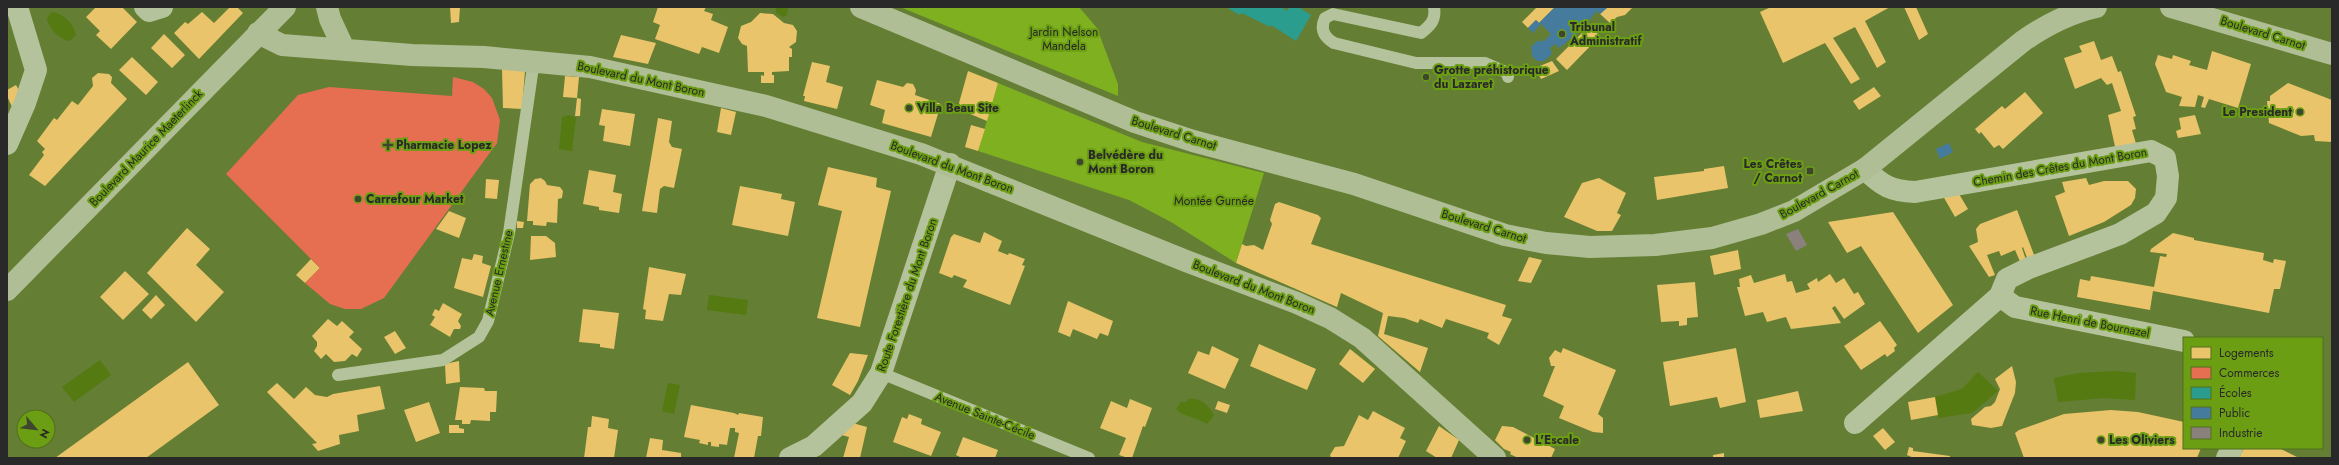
<svg xmlns="http://www.w3.org/2000/svg" width="2339" height="465" viewBox="0 0 2339 465" font-family="Jost,sans-serif">
  <style>
    .green { fill: #7eb01f }
    .water { fill: #547a11 }
    .homes { fill: #e9c46a }
    .shops { fill: #e76f51 }
    .schools { fill: #2a9d8f }
    .public { fill: #457b9d }
    .industry { fill: #8a817c }
    .lines { fill: none; stroke-linecap: round; stroke-linejoin: round }
    .lane { stroke: #b5c39c; stroke-width: 12 }
    .street { stroke: #b5c39c; stroke-width: 22 }
    .secondary { stroke: #afbe95; stroke-width: 22 }
    .poi-dot { fill: #3e472d; stroke: #6c9e14; stroke-width: 1.5 }
    .labels { text-anchor: middle; dominant-baseline: central; stroke-width: 4; stroke-linejoin: round; paint-order: stroke }
    .poi-label { font-size: 12px; font-weight: bold; fill: #292929; stroke: #6c9e14; text-anchor: start }
    .park-label { font-size: 12px; fill: #272924; stroke: #6c9e14 }
    .street-label { font-size: 12px; fill: #292929; stroke: #6c9e14 }
  </style>
  <rect width="100%" height="100%" fill="#647e34"/>
  <path class="green" d="M900 7H1079L1097 28 1118 84V96Z
    M998 83 1142 142 1264 173 1236 263 1171 222 1129 200 978 151Z"/>
  <path class="water" d="M776 7H788L787 15 783 17 776 13Z
    M52 12C62 13 75 24 76 35L70 41C60 40 48 28 47 18Z
    M569 115 576 118 572 151 559 149 562 117Z
    M709 295 748 300 746 315 707 310Z
    M100 360 111 375 74 402 62 387Z
    M2116 371 2136 373 2135 400 2104 398 2058 402 2054 378 2079 373Z
    M1978 372 1998 391 1972 413 1938 418 1935 397 1962 389Z
    M668 383 680 385 674 414 662 411Z
    M1188 399C1201 397 1208 405 1214 415L1207 424C1197 417 1185 418 1176 409L1181 402H1187Z"/>
  <path class="homes" d="M96 7H122L137 22 111 49 96 35 100 31 86 17Z
    M230 7H237L243 13 199 59 174 33 185 22 188 24 202 12 214 23Z
    M450 7H460L459 22 451 23Z
    M658 7H706L704 11 713 14 711 20 728 27 719 53 702 47 699 54 655 39 660 25 653 22Z
    M1537 7H1555L1539 23 1536 20 1528 28 1522 22Z
    M1608 7H1633L1625 15 1617 17 1610 23 1600 14Z
    M1771 7H1890L1865 21 1886 62 1877 68 1855 27 1833 38 1860 79 1851 84 1825 43 1783 63 1760 12Z
    M1904 7H1916L1928 34 1919 40Z
    M760 13 773 14 784 23 793 25 797 31 796 42 789 47 792 49V57H789V71L772 72V75H774V83H761V75L764 76V72H748L747 46 742 44 738 38 741 26 751 22Z
    M1591 27 1600 36 1567 70 1556 59 1585 30 1586 32Z
    M164 34 185 55 172 68 151 48Z
    M621 35 656 43 648 64 613 57Z
    M2094 41 2101 60 2112 56 2118 72 2121 71 2136 116 2133 117 2136 129 2132 130 2137 147 2116 151 2108 115 2121 111 2112 83 2107 85 2101 78 2075 89 2064 58 2082 52 2079 46Z
    M2212 51 2251 64 2238 108 2209 99 2205 108 2201 107 2204 97 2198 95 2195 107 2179 106 2182 97 2166 92 2155 64 2158 55 2172 59 2173 55 2191 61 2189 65 2207 70Z
    M132 57 158 82 146 95 119 70Z
    M1552 61 1559 71 1541 79 1535 68Z
    M812 62 830 66 826 82 843 87 837 109 804 101 805 96H803Z
    M502 69 525 71 522 109 503 108Z
    M968 71 998 83 987 121 963 111 959 103Z
    M98 73 109 74 112 77 111 83 127 99 45 186 29 175 44 155 42 152 45 149 37 141 54 118 57 120 72 101 78 105 93 86 92 78Z
    M565 76 579 77 577 98 563 97Z
    M877 80 903 87 907 83 913 84 916 90 915 95 941 104 931 137 882 123 885 110 870 105Z
    M2288 83 2332 100V142L2315 141 2314 135 2301 136 2269 123 2267 101H2270V96Z
    M16 85 24 99 13 109 7 96V90Z
    M1874 87 1881 96 1859 110 1853 101Z
    M2025 92 2043 113 2003 149 1999 145 1994 148 1981 132 1979 134 1975 129 2002 106 2005 109Z
    M577 98 581 99 580 116H575Z
    M721 108 736 112 731 135 717 132Z
    M602 109 635 114 630 146 603 141 605 126 599 125Z
    M2195 115 2201 134 2178 138 2176 131 2181 129 2179 118Z
    M658 118 672 121 669 142 672 147 682 149 674 188 664 186 660 189 657 213 642 211Z
    M971 125 985 129 978 151 965 147Z
    M1724 166 1728 188 1657 200 1654 177 1704 171V169Z
    M828 167 877 178 876 187 891 191 860 327 817 318 842 211 818 205Z
    M589 170 616 175 613 192 622 194 619 213 599 210V207L583 204Z
    M541 178 545 181 547 185 560 187 563 191 562 198 558 199 557 223 547 222 546 226 533 225V221H527L530 184 535 179Z
    M1599 178 1626 193 1617 213 1621 215 1612 231H1597L1564 217 1582 183Z
    M2086 178 2089 185 2104 181H2128L2136 189 2135 198 2131 205 2104 222 2069 236 2055 196 2065 192 2062 182Z
    M486 179 499 180 497 199 485 198Z
    M740 186 782 194 781 199 795 202 788 236 732 225Z
    M1959 194 1968 209 1955 217 1943 196Z
    M1279 202 1318 215 1321 218 1311 244 1506 305 1502 316 1512 319 1499 345 1487 338 1489 333 1446 319 1442 328 1420 319 1418 323 1404 318 1388 316 1384 334 1428 348 1420 372 1378 336 1383 313 1341 293 1337 307 1236 263 1242 244 1246 246 1254 245 1263 250 1272 224 1270 220 1275 204Z
    M2017 210 2036 260 2029 263 2023 247 2022 248 2027 263 2022 266 2015 250 2001 256 1999 251 1987 255 1995 275 1989 277 1969 246 1978 242 1976 229 1980 224Z
    M449 211 466 218 459 238 436 229Z
    M1893 212 1953 305 1918 333 1861 246 1847 253 1828 222Z
    M517 221 524 222 523 228H517Z
    M187 228 210 249 196 265 224 292 196 322 147 273Z
    M984 232 1002 241 998 251 1008 255 1009 253 1025 259 1022 265 1025 266 1010 305 963 287 967 280 954 275 952 278 939 273 951 237 954 234 980 243Z
    M2173 233 2194 238V240L2264 253 2263 260 2273 263 2274 259 2286 261 2280 289H2274L2269 313 2153 291 2150 310 2077 297 2080 279 2090 281 2091 276 2154 287 2160 256 2166 257 2167 254 2150 252 2151 249Z
    M531 236H546L555 243 556 257 530 260Z
    M1738 250 1741 269 1714 275 1710 256Z
    M474 254 483 256 482 263 491 266 483 297 454 288 462 258 472 260Z
    M1529 257 1542 260 1531 283 1518 281Z
    M311 259 320 268 305 283 296 275Z
    M649 267 686 274 681 295 669 294 663 321 645 319 646 310 643 309Z
    M125 271 149 294 123 320 100 297Z
    M1785 274 1787 282 1792 281 1796 293 1810 289 1807 284 1817 278 1818 282 1830 274 1836 283 1844 278 1854 294 1858 292 1865 304 1844 319 1835 306 1832 308 1841 323 1791 329 1786 317 1767 322 1763 312 1745 316 1737 287H1740L1739 279 1751 275 1754 283Z
    M1695 282 1698 317 1687 318V325L1679 326V321L1661 322 1657 285Z
    M156 295 165 305 151 319 142 310Z
    M1068 301 1113 321 1108 336 1100 333 1097 339 1073 329 1070 337 1058 332Z
    M443 303 462 314 458 321 461 326 460 329H454L450 337 430 325 435 317 432 315 435 309 439 311Z
    M583 309 619 313 614 349 600 347V344L579 342Z
    M328 319 337 326 342 321 354 332 349 337 362 349 357 357 352 354 345 361 334 362 326 354 321 359 314 351 317 346V342L312 336Z
    M1880 321 1897 345 1894 348 1895 351 1887 357 1885 354 1861 370 1844 346Z
    M395 331 406 348 395 354 384 337Z
    M1259 344 1316 369 1307 390 1250 366Z
    M1212 346 1239 359 1225 389 1188 373 1198 351 1209 355Z
    M1563 348 1616 370 1598 414 1603 418V433L1593 432 1559 418 1564 406 1543 396 1555 366H1551L1549 358 1555 350 1561 353Z
    M1736 348 1746 402 1720 408 1717 397 1670 406 1663 362Z
    M1350 349 1375 369 1363 383 1339 364Z
    M850 353 868 355 858 381 850 395 832 385Z
    M459 361 460 382 446 384 445 364Z
    M188 362 219 405 146 458H55Z
    M2012 366 2016 382 2015 393 2002 426 1991 428 1972 425 1971 419 1985 407 1991 406 1995 402 2000 389 1995 379Z
    M277 383 294 399 306 387 315 395 327 397 333 394 380 386 385 409 357 415 359 431 339 435 340 444 318 451 312 444 317 443 267 392Z
    M460 387 484 388 485 391H497L496 412H490V421L471 420 470 424H462V420H455Z
    M1798 391 1803 411 1760 418 1757 400Z
    M1935 397 1938 415 1911 420 1908 402Z
    M1130 399 1152 408 1145 427 1143 426 1132 458H1128L1119 455 1126 438 1100 428 1111 401 1127 408Z
    M1218 401 1230 405 1227 413 1215 409Z
    M429 402 440 433 416 442 404 410Z
    M691 405 734 413 738 415 739 413 763 417 761 436H758L754 458H734L739 433 735 432V428H730L727 445 719 444V447L711 446V442H708V445L699 443 700 440 684 437Z
    M2111 410 2138 412 2184 422V448H2201L2197 458H2024L2015 433 2019 430 2064 414Z
    M1373 411 1405 428 1400 438 1406 441 1398 458H1331L1330 455 1335 447 1344 446 1359 415 1368 420Z
    M909 414 922 419 921 424 941 432 931 456 893 442 902 417 907 419Z
    M592 416 609 419 608 428 618 430 614 458H584L588 427H591Z
    M849 422 867 427 860 458H843L849 437 838 434Z
    M449 425H459V428L464 429V433H449Z
    M1439 426 1459 440 1451 458H1437L1426 451Z
    M1502 426 1513 427 1555 449 1551 458H1518L1510 454 1511 452 1504 449 1495 440Z
    M1883 428 1895 442 1885 450 1873 436Z
    M963 437 998 450 995 458H962L956 455Z
    M650 438 663 440 662 450 681 453V458H646Z
    M1909 447 1913 448V451L1950 456V458H1914L1907 455Z
    M2244 448H2279L2299 458H2239Z
    M1724 453V458H1713V455Z"/>
  <path class="shops" d="M453 77 473 82 484 89 492 98 500 120 497 143 384 298 361 309H345L330 304 305 283 320 268 226 174 298 95 329 87 452 96Z"/>
  <path class="schools" d="M1226 7H1281L1287 11 1289 7H1298L1311 15 1296 41 1271 25 1270 27 1242 13 1240 15Z"/>
  <path class="public" d="M1555 7H1608L1600 14 1597 11 1579 32 1559 48 1555 44 1550 48 1552 54 1544 61H1537L1532 56 1531 47 1537 41H1544L1551 34 1541 24 1533 33 1528 28 1536 20 1539 23Z
    M1949 143 1953 152 1940 159 1936 149Z"/>
  <path class="industry" d="M1798 229 1807 245 1796 251 1786 234Z"/>
  <g class="lines">
    <path class="lane" d="M1434 7C1436 20 1431 25 1421 33L1333 14 1325 18C1320 29 1324 37 1334 43L1416 63H1485L1508 73V77
      M881 373 1089 458
      M338 375 443 360 479 337 488 321 509 233 534 60"/>
    <path class="street" d="M145 7 149 11 162 7
      M7 144 25 103 36 70 17 7
      M2000 296 2015 307 2184 341
      M1855 423 2000 296 2007 279 2029 268 2120 234 2156 213 2166 198 2168 176 2165 158 2151 151 1915 192C1891 191 1882 186 1865 169
      M790 458 814 446 862 403 881 373 950 164
      M2227 458 2232 448"/>
    <path class="secondary" d="M327 7 330 19 344 49
      M861 7 1135 122 1193 141 1354 184 1505 235 1546 243 1590 247 1655 245 1712 238 1761 224 1794 211 1865 169 2023 41C2046 25 2069 13 2096 7
      M2171 7 2332 54
      M258 33 282 45 412 55 484 57 590 67 766 106 921 154 1186 261 1297 303 1330 318 1362 338 1495 458
      M7 290 285 7"/>
  </g>
  <g class="poi-dot">
    <circle cx="1562" cy="34" r="4"/>
    <circle cx="1426" cy="77" r="4"/>
    <circle cx="909" cy="108" r="4"/>
    <circle cx="2300" cy="112" r="4"/>
    <path d="M386 139h4v4h4v4h-4v4h-4v-4h-4v-4h4z"/>
    <circle cx="1080" cy="162" r="4"/>
    <rect x="1806" y="167" width="8" height="8" rx="2"/>
    <circle cx="358" cy="199" r="4"/>
    <circle cx="1527" cy="440" r="4"/>
    <circle cx="2101" cy="440" r="4"/>
  </g>
  <g class="labels">
    <g class="poi-label">
      <text x="1570" y="27">Tribunal<tspan x="1570" dy="14">Administratif</tspan></text>
      <text x="1434" y="70">Grotte préhistorique<tspan x="1434" dy="14">du Lazaret</tspan></text>
      <text x="917" y="108">Villa Beau Site</text>
      <text x="2292" y="112" text-anchor="end">Le President</text>
      <text x="396" y="145">Pharmacie Lopez</text>
      <text x="1088" y="155">Belvédère du<tspan x="1088" dy="14">Mont Boron</tspan></text>
      <text x="1802" y="164" text-anchor="end">Les Crêtes<tspan x="1802" dy="14">/ Carnot</tspan></text>
      <text x="366" y="199">Carrefour Market</text>
      <text x="1535" y="440">L'Escale</text>
      <text x="2109" y="440">Les Oliviers</text>
    </g>
    <g class="park-label">
      <text x="1064" y="32">Jardin Nelson<tspan x="1064" dy="14">Mandela</tspan></text>
      <text x="1214" y="201">Montée Gurnée</text>
    </g>
    <g class="street-label">
      <text transform="translate(2263 33) rotate(17)">Boulevard Carnot</text>
      <text transform="translate(641 79) rotate(12)">Boulevard du Mont Boron</text>
      <text transform="translate(1174 133) rotate(17)">Boulevard Carnot</text>
      <text transform="translate(146 148) rotate(-46)">Boulevard Maurice Maeterlinck</text>
      <text transform="translate(952 167) rotate(20)">Boulevard du Mont Boron</text>
      <text transform="translate(2060 167) rotate(-10)">Chemin des Crêtes du Mont Boron</text>
      <text transform="translate(1819 194) rotate(-29)">Boulevard Carnot</text>
      <text transform="translate(1484 226) rotate(17)">Boulevard Carnot</text>
      <text transform="translate(499 273) rotate(-77)">Avenue Ernestine</text>
      <text transform="translate(1254 287) rotate(21)">Boulevard du Mont Boron</text>
      <text transform="translate(907 295) rotate(-71)">Route Forestière du Mont Boron</text>
      <text transform="translate(2090 322) rotate(11)">Rue Henri de Bournazel</text>
      <text transform="translate(985 416) rotate(22)">Avenue Sainte-Cécile</text>
    </g>
  </g>
  <rect width="2339" height="465" fill="none" stroke="#292929" stroke-width="16"/>
  <rect x="2183" y="337" width="140" height="112" fill="#6c9e14" stroke="#516f1c"/>
  <rect x="2191" y="347" width="20" height="12" fill="#e9c46a" stroke="#516f1c"/>
  <text x="2219" y="357" font-size="12" fill="#292929">Logements</text>
  <rect x="2191" y="367" width="20" height="12" fill="#e76f51" stroke="#516f1c"/>
  <text x="2219" y="377" font-size="12" fill="#292929">Commerces</text>
  <rect x="2191" y="387" width="20" height="12" fill="#2a9d8f" stroke="#516f1c"/>
  <text x="2219" y="397" font-size="12" fill="#292929">Écoles</text>
  <rect x="2191" y="407" width="20" height="12" fill="#457b9d" stroke="#516f1c"/>
  <text x="2219" y="417" font-size="12" fill="#292929">Public</text>
  <rect x="2191" y="427" width="20" height="12" fill="#8a817c" stroke="#516f1c"/>
  <text x="2219" y="437" font-size="12" fill="#292929">Industrie</text>
  <g transform="translate(36 429) rotate(118)"><circle r="19" fill="#6c9e14" stroke="#516f1c"/>
  <path d="M0-3L7 15L0 10L-7 15Z" fill="#3e472d"/>
  <text y="-6" font-size="11" font-weight="bold" text-anchor="middle" fill="#292929">N</text>
  </g>
</svg>
